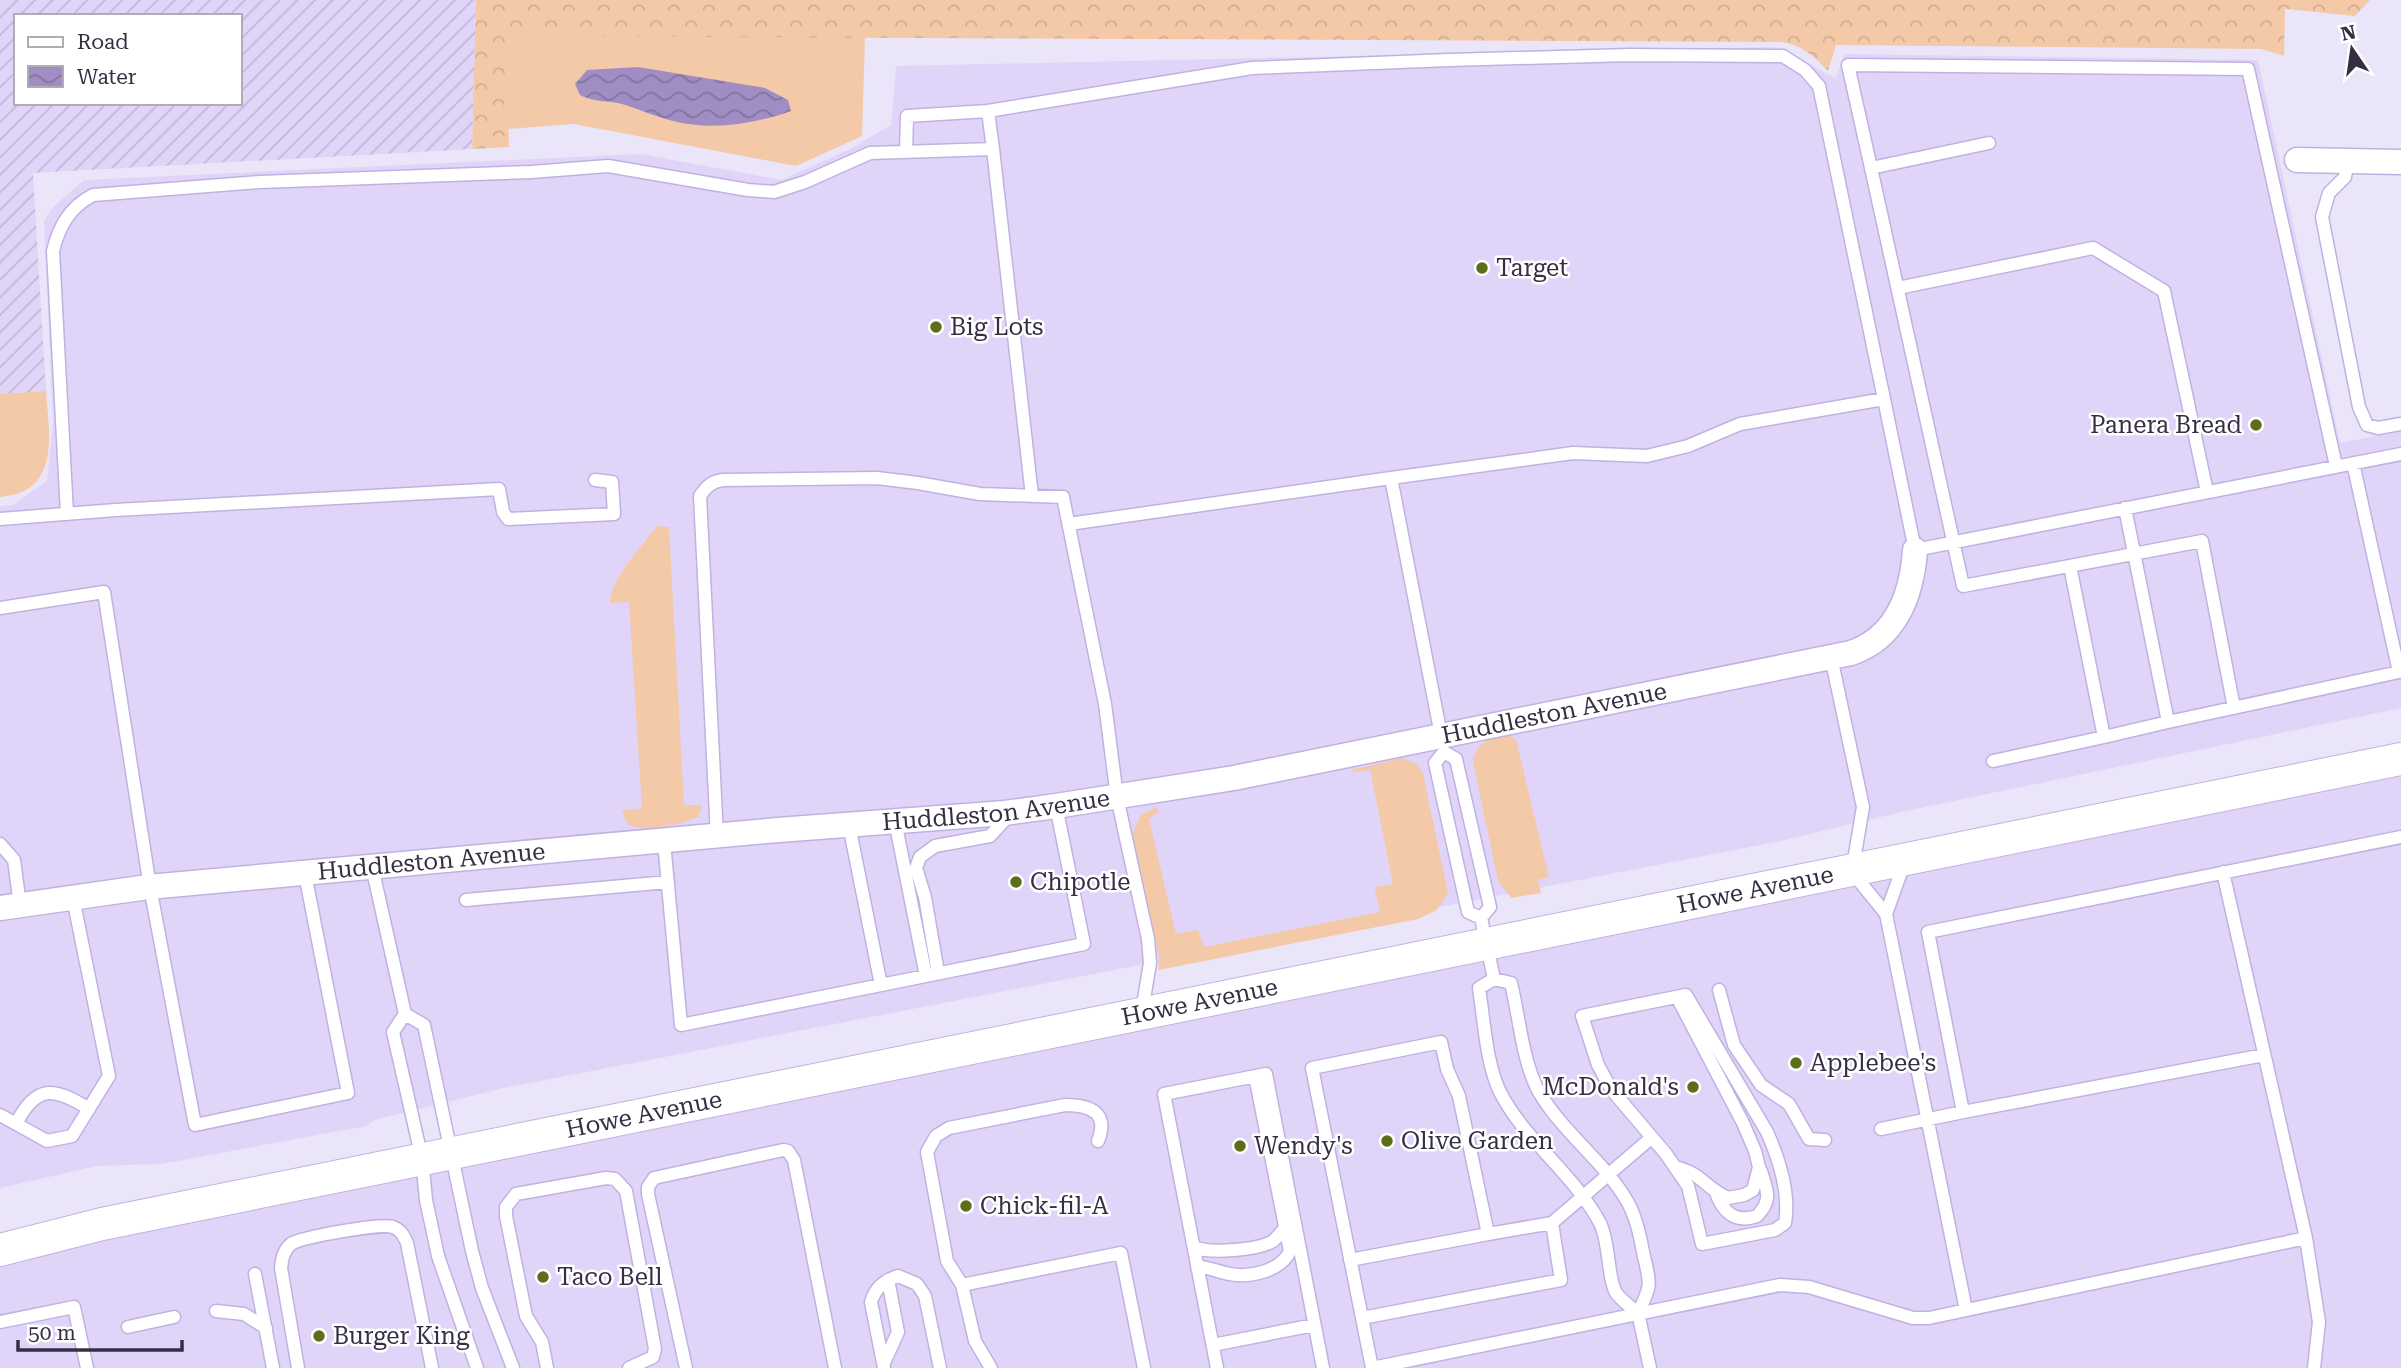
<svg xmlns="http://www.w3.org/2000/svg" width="2401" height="1368" viewBox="0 0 2401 1368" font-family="'Roboto Serif',serif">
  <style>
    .built { fill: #e0d5f8 }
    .industrial { fill: url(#industrial-furrows); fill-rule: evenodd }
    .grass { fill: #f3c9a8 }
    .forest { fill: url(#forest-crowns) }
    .water { fill: url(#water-waves) }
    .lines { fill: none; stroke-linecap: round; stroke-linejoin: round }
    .service-casing { stroke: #c1b1e2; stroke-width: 15 }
    .minor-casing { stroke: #c1b1e2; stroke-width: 27 }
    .tertiary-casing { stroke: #c1b1e2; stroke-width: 34 }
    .service { stroke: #fff; stroke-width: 12 }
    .minor { stroke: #fff; stroke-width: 24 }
    .tertiary { stroke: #fff; stroke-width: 32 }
    .poi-dot { fill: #5d6d19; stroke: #fff; stroke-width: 2.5 }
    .labels { text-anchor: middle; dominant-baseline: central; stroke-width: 5; stroke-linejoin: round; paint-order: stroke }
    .poi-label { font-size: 24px; fill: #362f43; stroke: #fff; text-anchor: start }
    .street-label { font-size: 24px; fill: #362f43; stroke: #fff }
  </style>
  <defs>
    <pattern id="industrial-furrows" width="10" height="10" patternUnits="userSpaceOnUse" patternTransform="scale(1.75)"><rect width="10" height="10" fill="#e0d5f8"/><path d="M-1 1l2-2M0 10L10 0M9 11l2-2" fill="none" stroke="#c1b7d6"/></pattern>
    <pattern id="forest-crowns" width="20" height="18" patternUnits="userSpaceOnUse" patternTransform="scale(1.75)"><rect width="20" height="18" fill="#f3c9a8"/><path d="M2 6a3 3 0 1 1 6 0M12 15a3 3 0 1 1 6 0" fill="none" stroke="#d1ad92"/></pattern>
    <pattern id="water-waves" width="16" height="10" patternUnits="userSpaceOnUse" patternTransform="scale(1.75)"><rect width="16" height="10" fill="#a08dc3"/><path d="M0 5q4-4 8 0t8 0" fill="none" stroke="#8374a0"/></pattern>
  </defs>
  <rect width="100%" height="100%" fill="#ebe5f9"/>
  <path class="built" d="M1774 47 1836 78 1844 54 2258 60 2340 443 2401 431V708L1906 811 1776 842 504 1088 375 1120 366 1126 161 1164 97 1166 0 1188V506L13 505 47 481 53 423 44 221 53 207 84 180 641 154 781 180 850 149 891 125 896 66Z
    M2401 759V1368H0V1250Z"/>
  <path class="industrial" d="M0 0H476L472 149 33 173 46 391 0 394ZM16 16H240V103H16Z"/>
  <path class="grass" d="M505 36 865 37 862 136 796 166 574 124 508 129Z
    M46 391C48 425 59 475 22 492 15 495 7 496 0 497V394Z
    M657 526 669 527 684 805H702L698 817C685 823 643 833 630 825 625 822 624 815 622 810L642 809 629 602 610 603C610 579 643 545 657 526Z
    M1510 735 1516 740 1549 877 1538 880 1541 893 1511 898 1498 881 1473 761C1477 740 1491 738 1510 735Z
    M1402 758 1417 764 1423 774 1448 893 1437 910 1418 919 1158 970 1159 957 1132 835 1141 815 1156 807 1159 811 1149 819 1176 934 1198 930 1204 947 1380 912 1375 890 1376 887 1393 884 1370 770 1354 772 1351 770Z"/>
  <path class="forest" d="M476 0H2370L2355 16 2285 9 2284 56 2261 49 1836 45 1828 71C1815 57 1802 45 1782 42L506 36 509 147 472 149Z"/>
  <path class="water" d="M638 67 765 88 788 100 791 111C754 124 712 131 673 121 656 117 639 109 622 104 605 100 597 103 580 95L575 84 587 70Z"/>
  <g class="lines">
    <defs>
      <path id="service" d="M988 111 1252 68 1449 60 1629 55 1783 56 1805 70 1819 86 1884 399
        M1989 143 1871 168 1963 586 2202 541 2234 708
        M906 151 907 116 988 111 993 149
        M2348 161 2345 177 2329 193 2322 217 2359 407 2367 425 2378 428 2401 424
        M1871 168 1848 65 2248 69 2336 466
        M1898 288 2093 248 2164 291 2207 492
        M1391 478 1573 453 1647 456 1688 446 1740 424 1884 399 1915 550 2401 454
        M2125 508 2168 722 2399 672 2353 463
        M67 514 53 251C59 226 70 207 93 195L260 182 531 172 608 166 748 190 774 192 805 182 870 153 993 149 1032 496
        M0 519 116 510 499 489 503 512 508 519 614 514 612 482 595 480
        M1069 524 1391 478 1441 735
        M2070 566 2104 737 2168 722
        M0 608 104 592 150 887 195 1125 348 1093 305 874
        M1831 657 1863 807 1852 872 1886 914 1966 1310
        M1444 752 1456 759 1490 907 1481 918 1468 912 1435 763Z
        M1993 761 2104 737
        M895 821 926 976
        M849 825 881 985 1084 944 1056 806
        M717 836 700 496C706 487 712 481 723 480L877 478 918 483 980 494 1063 497 1105 704 1117 797 1148 939 1150 963 1142 1011
        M664 842 681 1025 881 985
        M0 844 14 860 20 905
        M372 867 405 1014 393 1032 422 1159 426 1200 438 1256 477 1368
        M466 900 668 882
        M1886 914 1905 861
        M1481 918 1494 979
        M938 973 925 897 916 868 920 857 935 846 990 836 1003 822 1005 813
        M1494 979 1511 983C1519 1016 1523 1064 1539 1092 1563 1133 1604 1161 1627 1201 1636 1216 1640 1235 1643 1252 1650 1284 1653 1283 1638 1313 1631 1307 1619 1299 1615 1291 1607 1273 1610 1244 1600 1223 1574 1174 1525 1141 1500 1092 1486 1063 1484 1020 1479 988Z
        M1719 990 1734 1045 1761 1085 1789 1104 1809 1139 1825 1140
        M1686 995 1767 1132C1779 1159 1790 1194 1785 1223L1775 1230 1702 1244 1688 1186 1666 1154 1611 1089 1598 1065 1582 1016Z
        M405 1014 424 1025 472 1251 482 1288 513 1368
        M2264 1055 1963 1112 1928 932 2401 837
        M0 1115 47 1141 72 1136 109 1076 73 898
        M16 1124C36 1084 54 1087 89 1109
        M1881 1129 1963 1112
        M1675 1167C1702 1173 1706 1189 1728 1198L1744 1195 1753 1190 1759 1167 1755 1151 1743 1123 1677 997
        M1715 1190C1722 1211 1734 1224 1757 1216 1773 1199 1767 1191 1761 1171
        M1552 1223 1651 1138
        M2306 1238 2319 1322 2314 1368
        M1194 1247C1209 1254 1259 1250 1273 1241 1278 1237 1281 1232 1285 1228
        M1350 1260 1488 1234 1459 1096 1447 1069 1441 1042 1312 1068 1372 1368 1780 1285 1809 1287 1913 1318H1929L2306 1238 2223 872
        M1197 1267C1210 1267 1218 1272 1230 1274 1250 1278 1281 1271 1290 1251L1255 1076
        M255 1274 273 1368
        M962 1285 947 1261 927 1152 936 1136 949 1128 1065 1105C1091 1105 1109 1113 1098 1141
        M216 1311 244 1314 266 1328
        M1638 1313 1650 1368
        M1362 1318 1561 1280 1552 1223 1488 1234
        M0 1322 74 1307 87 1368
        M128 1327 174 1317
        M1213 1345 1314 1325
        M884 1363 898 1332 888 1280
        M298 1368 281 1268C282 1259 283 1251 291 1244 301 1237 381 1223 393 1227 401 1230 404 1236 407 1243L432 1368
        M547 1368 542 1342 526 1316 506 1216V1207L516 1194 606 1178 615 1179 626 1191 655 1349 653 1357 629 1368
        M686 1368 648 1194V1187L654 1178 783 1150 788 1151 794 1160 835 1368
        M884 1368 871 1302C875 1288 885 1280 898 1276L917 1284 925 1296 940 1368
        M991 1368 975 1341 962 1285 1121 1253 1144 1368
        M1217 1368 1164 1094 1266 1074 1323 1368"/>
      <g id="minor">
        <path d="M2297 160 2401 162"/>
        <path id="s1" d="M0 908 148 887 778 830 1005 813 1056 806 1234 778 1851 653C1896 638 1912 594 1915 550"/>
      </g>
      <g id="tertiary">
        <path id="s2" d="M0 1250 102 1224 2401 759"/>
      </g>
    </defs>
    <use href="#service" class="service-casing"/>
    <use href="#minor" class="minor-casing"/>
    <use href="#tertiary" class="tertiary-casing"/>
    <use href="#service" class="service"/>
    <use href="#minor" class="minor"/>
    <use href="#tertiary" class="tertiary"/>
  </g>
  <g class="poi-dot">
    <circle cx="1482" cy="268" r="7"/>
    <circle cx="936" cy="327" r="7"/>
    <circle cx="2256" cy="425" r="7"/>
    <circle cx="1016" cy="882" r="7"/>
    <circle cx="1796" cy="1063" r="7"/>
    <circle cx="1693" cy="1087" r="7"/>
    <circle cx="1387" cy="1141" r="7"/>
    <circle cx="1240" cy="1146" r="7"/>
    <circle cx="966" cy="1206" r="7"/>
    <circle cx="543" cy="1277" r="7"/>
    <circle cx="319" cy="1336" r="7"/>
  </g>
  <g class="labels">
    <g class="poi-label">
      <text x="1496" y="268">Target</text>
      <text x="950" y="327">Big Lots</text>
      <text x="2242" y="425" text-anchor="end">Panera Bread</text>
      <text x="1030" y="882">Chipotle</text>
      <text x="1810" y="1063">Applebee's</text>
      <text x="1679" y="1087" text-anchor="end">McDonald's</text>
      <text x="1401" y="1141">Olive Garden</text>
      <text x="1254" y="1146">Wendy's</text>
      <text x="980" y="1206">Chick-fil-A</text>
      <text x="557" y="1277">Taco Bell</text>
      <text x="333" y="1336">Burger King</text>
    </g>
    <g class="street-label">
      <text stroke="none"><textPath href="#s1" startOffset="1568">Huddleston Avenue</textPath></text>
      <text stroke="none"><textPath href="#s1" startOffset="1001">Huddleston Avenue</textPath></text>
      <text stroke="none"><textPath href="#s1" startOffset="434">Huddleston Avenue</textPath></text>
      <text stroke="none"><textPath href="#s2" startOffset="1792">Howe Avenue</textPath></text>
      <text stroke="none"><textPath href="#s2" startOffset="1225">Howe Avenue</textPath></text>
      <text stroke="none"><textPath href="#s2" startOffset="658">Howe Avenue</textPath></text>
    </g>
  </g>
  <rect x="14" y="14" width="228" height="91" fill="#ffffff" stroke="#afacb4" stroke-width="2"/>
  <rect x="28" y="37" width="35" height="10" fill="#ffffff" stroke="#afacb4" stroke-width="2"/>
  <text x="77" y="49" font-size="21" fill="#362f43">Road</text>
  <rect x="28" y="66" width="35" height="21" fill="url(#water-waves)" stroke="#afacb4" stroke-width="2"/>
  <text x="77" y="84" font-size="21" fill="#362f43">Water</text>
  <g transform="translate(2352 49) rotate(347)" stroke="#ffffff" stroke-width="5" paint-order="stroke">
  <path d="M0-5L12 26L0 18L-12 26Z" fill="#362f43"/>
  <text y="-10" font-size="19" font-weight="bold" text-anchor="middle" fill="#362f43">N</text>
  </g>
  <path d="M18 1340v10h164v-10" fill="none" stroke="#362f43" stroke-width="3.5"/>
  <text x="28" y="1340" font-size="21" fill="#362f43" stroke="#ffffff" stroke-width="5" paint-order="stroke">50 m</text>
</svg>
